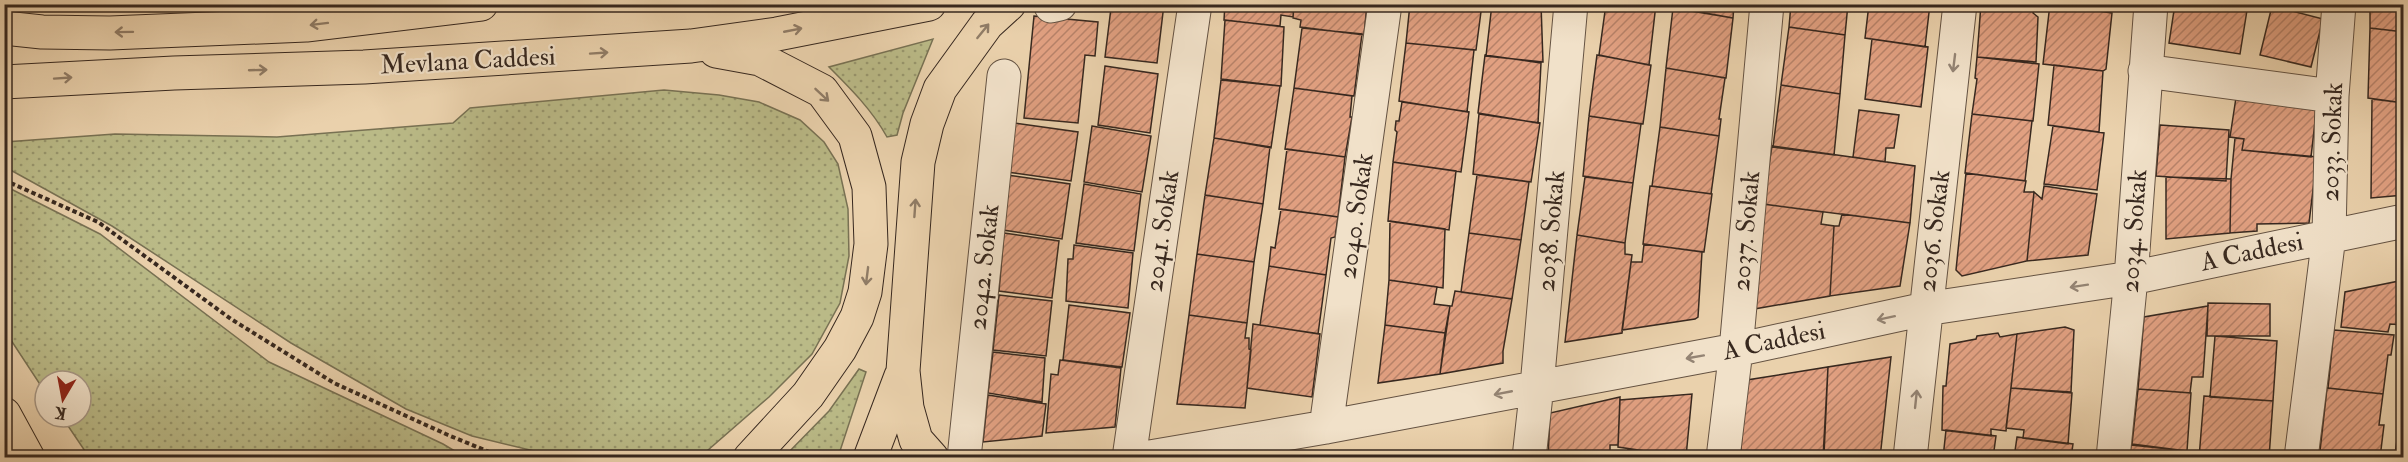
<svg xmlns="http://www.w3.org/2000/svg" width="2408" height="462" viewBox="0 0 2408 462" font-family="'IM FELL Double Pica',serif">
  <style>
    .grass { fill: url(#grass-dots); stroke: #787153; stroke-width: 1.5 }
    .building { fill: url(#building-hatch); stroke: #37281f; stroke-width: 1.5 }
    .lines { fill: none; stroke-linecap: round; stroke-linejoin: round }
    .minor-casing { stroke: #645242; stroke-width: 35 }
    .major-casing { stroke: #37281f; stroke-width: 35 }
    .path { stroke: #37281f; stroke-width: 4; stroke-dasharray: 4.5 3; stroke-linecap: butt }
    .minor { stroke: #f1e1c9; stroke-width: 33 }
    .major { stroke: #ead1ac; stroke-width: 33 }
    .oneway { stroke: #907c66 }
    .oneway2 { stroke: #948474 }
    .labels { text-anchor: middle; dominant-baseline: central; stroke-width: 4.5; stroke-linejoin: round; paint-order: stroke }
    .street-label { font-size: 26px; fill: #37281f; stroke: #f1e1c9 }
  </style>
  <defs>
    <pattern id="grass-dots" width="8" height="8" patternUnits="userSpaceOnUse" patternTransform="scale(1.5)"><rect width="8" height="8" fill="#baba87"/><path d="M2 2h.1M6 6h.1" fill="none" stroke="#98976e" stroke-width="1.8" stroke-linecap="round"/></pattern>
    <pattern id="building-hatch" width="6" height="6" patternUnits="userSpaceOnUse" patternTransform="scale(1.5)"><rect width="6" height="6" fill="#e1a081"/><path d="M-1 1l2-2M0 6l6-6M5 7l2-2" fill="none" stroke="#b78269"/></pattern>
  </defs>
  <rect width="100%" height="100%" fill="#ead1ac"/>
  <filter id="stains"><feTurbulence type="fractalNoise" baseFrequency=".00333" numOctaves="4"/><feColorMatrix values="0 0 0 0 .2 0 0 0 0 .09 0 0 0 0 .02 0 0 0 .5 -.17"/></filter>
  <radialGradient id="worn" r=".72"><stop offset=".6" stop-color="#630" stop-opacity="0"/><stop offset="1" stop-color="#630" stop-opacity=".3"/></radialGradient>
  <path class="grass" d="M933 39 903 113 897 135 887 137C872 110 851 89 829 67Z
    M664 90 719 95 759 102 800 120 824 142 838 164 848 209 849 256 840 303 812 354 769 397 700 457H559L472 436 406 409 291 343 112 226 5 167V142L115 134 277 137 453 123 470 108Z
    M5 186 100 234 269 362 443 444 465 457H89L62 417H81V381H45V392L5 331Z
    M859 369 866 372 838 457H784L829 411Z"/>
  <path class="building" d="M1120 4H1164L1157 63 1105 57 1111 8Z
    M1225 4H1294L1293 17 1281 15 1280 26 1224 20Z
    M1294 4H1367L1364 35 1300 27 1301 20 1293 18Z
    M1410 4H1482L1476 50 1406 43Z
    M1492 4H1541L1543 62 1486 56Z
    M1606 4H1656L1649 65 1599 55Z
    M1672 4H1734L1733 18 1672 7Z
    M1791 4H1848L1845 35 1789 27Z
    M1869 4H1930L1925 47 1865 38Z
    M1981 4H2034L2033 13 2038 17 2036 62 1977 57Z
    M2050 4 2112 13 2106 69 2103 71 2043 64Z
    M2053 4H2108L2107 12Z
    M2175 4H2248L2240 54 2169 43Z
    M2282 4H2323L2322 10Z
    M2370 4H2404V32L2370 28Z
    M2272 6 2323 19 2311 67 2260 55Z
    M1673 8 1733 18 1726 78 1666 68Z
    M1034 16 1098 22 1095 56 1085 55 1078 123 1024 118Z
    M1225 20 1284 27 1281 86 1221 79Z
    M1789 27 1845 35 1840 94 1781 85Z
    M1302 28 1362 34 1354 96 1294 88Z
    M2370 28 2404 32V103L2368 98Z
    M1872 39 1928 47 1921 107 1865 99Z
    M1406 43 1474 50 1467 112 1399 101Z
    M1485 55 1541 63 1538 123 1478 113Z
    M1597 55 1651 65 1643 124 1589 116Z
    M1977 57 2039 64 2033 121 1972 114 1977 79 1975 78Z
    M2054 65 2103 71 2099 132 2048 125Z
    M1105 66 1158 74 1150 133 1098 125Z
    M1666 68 1725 78 1719 119H1721L1719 136 1660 127Z
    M1221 80 1280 86 1271 148 1214 138Z
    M1781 85 1840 94 1834 155 1773 147Z
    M1294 88 1352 96 1350 117H1352L1345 157 1285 149Z
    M2237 91 2317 104 2311 157 2242 150 2244 139 2230 137Z
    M2372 99 2404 103V195L2371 198Z
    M1402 102 1469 112 1461 172 1393 162 1397 132 1395 130 1396 121H1399Z
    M1859 110 1899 115 1894 148H1886L1885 162 1853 157Z
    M1479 114 1540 123 1531 182 1473 174Z
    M1972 114 2032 121 2025 181 1965 173Z
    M1589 116 1641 124 1633 183 1583 176Z
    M1014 123 1078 132 1071 181 1007 172Z
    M2160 125 2229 130 2226 181 2156 176Z
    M1092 126 1151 136 1142 192 1084 182Z
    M2053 126 2104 133 2097 190 2044 184Z
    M1660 127 1719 136 1711 194 1652 186Z
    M1214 138 1270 147 1263 204 1205 195Z
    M2235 138 2244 139 2242 150 2317 157 2309 223 2257 224V231L2230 233 2231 179Z
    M1772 146 1915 166 1910 223 1763 204Z
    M1287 149 1345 157 1338 217 1279 209Z
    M1393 162 1456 171 1449 230 1388 221Z
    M1966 173 2026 181 2024 192H2034L2027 261 1962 276 1956 270Z
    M1007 175 1070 184 1062 239 1003 230Z
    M1477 175 1529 182 1521 240 1469 233Z
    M1585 177 1633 183 1625 243 1577 235Z
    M2166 177 2231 179 2230 233 2166 239Z
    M1084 184 1141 194 1134 251 1076 243Z
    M1650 186 1712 194 1704 252 1643 244Z
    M2044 186 2097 194 2088 255 2027 261 2034 192 2042 199Z
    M1205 195 1263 204 1254 262 1197 254Z
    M1763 204 1823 212 1821 224 1834 226 1830 296 1754 309Z
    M1281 209 1338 217 1335 237 1331 238 1326 275 1269 266 1271 247 1275 248Z
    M1842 214 1910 223 1900 286 1830 296 1834 226H1839Z
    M1390 221 1445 229 1443 288 1389 280Z
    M1004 233 1059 241 1052 298 999 291Z
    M1469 233 1521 240 1512 299 1461 292Z
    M1577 235 1625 243V254L1632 255 1622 333 1565 342Z
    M1644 244 1702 252 1698 317 1695 319 1622 330 1631 262H1642Z
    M1074 245 1133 253 1128 308 1066 301 1068 259H1073Z
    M1197 254 1254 262 1247 323 1189 315Z
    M1269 266 1326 275 1318 334 1260 325Z
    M1389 280 1437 287 1434 304 1450 306 1445 333 1385 325Z
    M2404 280V325L2390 324 2388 332 2341 327 2345 292Z
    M1455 291 1512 299 1503 351V363L1440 374 1450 306H1452Z
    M999 295 1052 301 1046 356 993 350Z
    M2208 303 2270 304V336H2207Z
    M1069 305 1130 313 1122 367 1063 360Z
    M2208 306 2203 377H2192L2190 393 2138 389 2144 317Z
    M1189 315 1247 323 1245 338H1249V349L1251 350 1245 408 1177 404Z
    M1253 324 1320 334 1312 397 1247 388Z
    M1385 325 1445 333 1440 374 1378 383Z
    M2065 327 2074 330 2071 392 2011 388 2017 334Z
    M2334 330 2394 335 2391 355H2388L2383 394 2328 388Z
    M1998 333 2000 337 2017 334 2006 431 1991 429V436L1942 430 1943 386H1946L1950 344 1976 339 1977 336Z
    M2215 336 2277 341 2273 401 2210 397Z
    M993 352 1045 358 1042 402 988 393Z
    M1891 357 1880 458H1823L1828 367Z
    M1060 360 1121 368 1115 427 1046 433 1051 374 1058 375Z
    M1828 367 1824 455 1809 454V458H1740L1747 380Z
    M2011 388 2072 393 2068 444 2023 438 2024 430 2006 428Z
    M2327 388 2383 394 2379 425H2384L2380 458 2320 451Z
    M2138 389 2191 393 2187 451 2132 444Z
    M2404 392V456L2395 454Z
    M1692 394 1686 457 1618 447 1620 400Z
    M988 395 1046 404 1042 436 983 442Z
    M2204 396 2273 401 2269 458H2199Z
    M1620 397 1618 445H1610V458H1548L1550 413Z
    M1946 430 1996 436 1993 458H1943Z
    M2017 437 2073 444 2071 458H2014Z
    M2131 445 2187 451V458H2129Z
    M1628 449 1686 457H1688L1627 458Z
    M2317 451 2373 458H2316Z"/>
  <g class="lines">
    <defs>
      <path id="minor" d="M1051 6 1060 4
        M2145 71 2332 96
        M1326 427 1385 4
        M964 458 1004 76
        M1129 458 1195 4
        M1144 458 1326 427 1736 350 1925 309 2131 278 2404 221
        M1529 458 1537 386 1571 4
        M1723 458 1736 350 1767 4
        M1910 458 1960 4
        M2113 458 2131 278 2151 4
        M2301 458 2329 236 2332 96 2339 4"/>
      <path id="major" d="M4 28 42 32 110 33 306 25 481 4
        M716 51 760 59 822 91 855 136 869 187 871 244 865 292 857 317 840 349 808 395 750 458
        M4 82 174 73 364 67 691 46 777 34 929 4
        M4 414 28 458
        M870 458 901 376
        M932 458 916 440 907 408 903 371 918 162 927 124 940 89 987 24 1009 4"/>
    </defs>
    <use href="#minor" class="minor-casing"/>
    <use href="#major" class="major-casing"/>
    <path class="path" d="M4 180 98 222 231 319 334 383 448 435 504 458"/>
    <use href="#minor" class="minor"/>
    <use href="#major" class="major"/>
  </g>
  <defs><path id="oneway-shaft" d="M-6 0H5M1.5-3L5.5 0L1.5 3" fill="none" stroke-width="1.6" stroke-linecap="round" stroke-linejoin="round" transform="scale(1.5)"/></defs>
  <g class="oneway">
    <use href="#oneway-shaft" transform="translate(319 24) rotate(173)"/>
    <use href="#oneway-shaft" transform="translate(793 30) rotate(-11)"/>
    <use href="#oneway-shaft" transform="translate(983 31) rotate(-51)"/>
    <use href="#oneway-shaft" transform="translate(124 32) rotate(179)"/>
    <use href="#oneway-shaft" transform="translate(599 53) rotate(-4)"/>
    <use href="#oneway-shaft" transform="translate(258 70) rotate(-2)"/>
    <use href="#oneway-shaft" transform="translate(63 78) rotate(-4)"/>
    <use href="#oneway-shaft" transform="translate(822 95) rotate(43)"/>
    <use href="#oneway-shaft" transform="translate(915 208) rotate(-86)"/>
    <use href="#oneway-shaft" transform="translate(867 276) rotate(97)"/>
  </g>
  <g class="oneway2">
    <use href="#oneway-shaft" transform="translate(1954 63) rotate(97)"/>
    <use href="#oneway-shaft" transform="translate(2079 286) rotate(171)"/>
    <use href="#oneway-shaft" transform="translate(1886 318) rotate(168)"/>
    <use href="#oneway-shaft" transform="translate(1695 357) rotate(170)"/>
    <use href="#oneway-shaft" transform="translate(1503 393) rotate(169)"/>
    <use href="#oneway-shaft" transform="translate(1916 399) rotate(-84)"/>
  </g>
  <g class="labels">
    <g class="street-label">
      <text transform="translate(468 61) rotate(-3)">Mevlana Caddesi</text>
      <text transform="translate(2332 142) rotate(-88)">2033. Sokak</text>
      <text transform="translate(1356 216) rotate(-82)">2040. Sokak</text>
      <text transform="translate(1162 231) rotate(-82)">2041. Sokak</text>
      <text transform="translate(1551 231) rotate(-85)">2038. Sokak</text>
      <text transform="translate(1746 231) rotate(-85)">2037. Sokak</text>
      <text transform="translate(1934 231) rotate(-83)">2036. Sokak</text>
      <text transform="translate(2134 231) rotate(-86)">2034. Sokak</text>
      <text transform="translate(2252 252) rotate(-12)">A Caddesi</text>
      <text transform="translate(984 267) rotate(-84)">2042. Sokak</text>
      <text transform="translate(1774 341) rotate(-12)">A Caddesi</text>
    </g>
  </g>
  <rect width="2408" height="462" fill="none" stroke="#ead1ac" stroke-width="24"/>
  <rect x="6" y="6" width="2396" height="450" fill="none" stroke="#37281f" stroke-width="3"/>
  <rect x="12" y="12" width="2384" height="438" fill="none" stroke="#37281f" stroke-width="1.5"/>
  <g transform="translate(63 399) rotate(190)"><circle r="28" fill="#f1e1c9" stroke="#a79785" stroke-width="1.5"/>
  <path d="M0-4.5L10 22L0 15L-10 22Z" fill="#8f2418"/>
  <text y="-9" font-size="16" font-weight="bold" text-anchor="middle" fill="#37281f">K</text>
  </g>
  <rect width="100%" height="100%" filter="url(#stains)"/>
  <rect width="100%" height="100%" fill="url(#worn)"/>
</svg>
